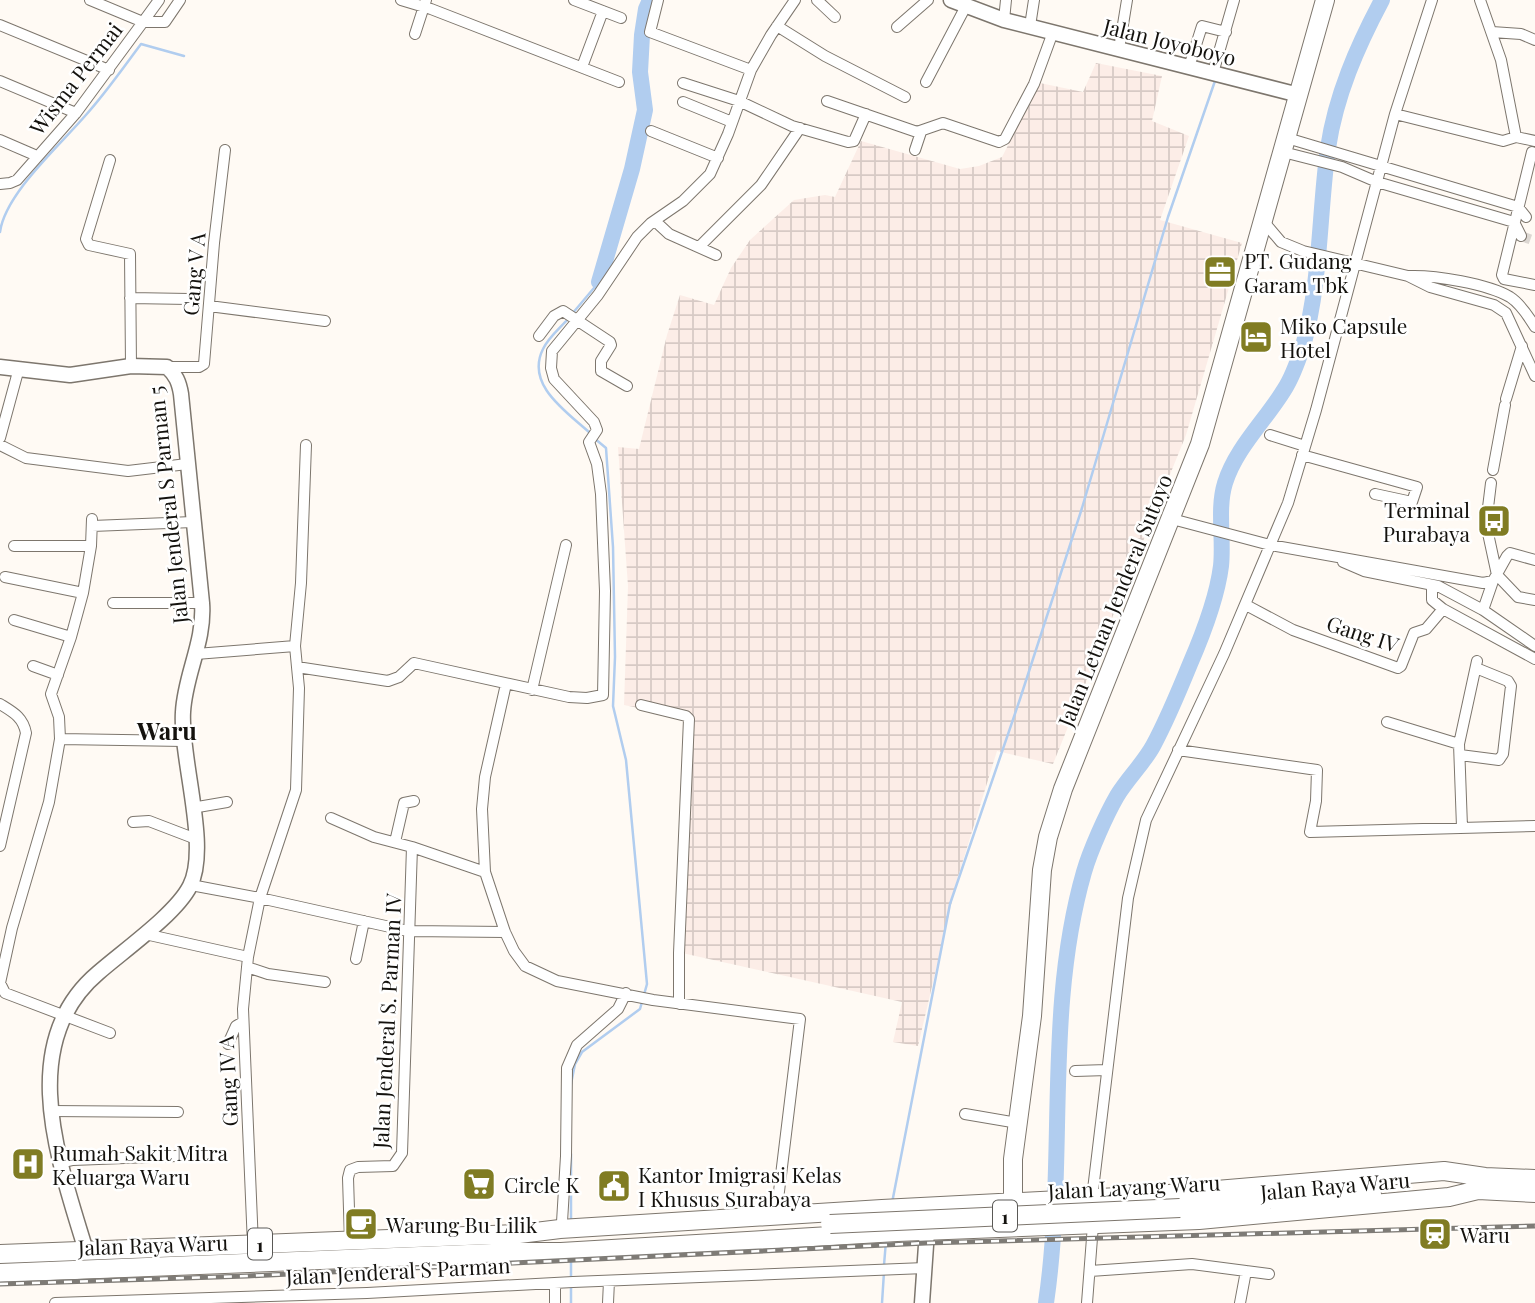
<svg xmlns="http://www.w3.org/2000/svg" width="1535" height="1303" viewBox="0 0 1535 1303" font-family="'Playfair Display',serif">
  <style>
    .industrial { fill: url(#industrial-grid) }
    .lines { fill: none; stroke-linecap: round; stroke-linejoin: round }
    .stream { stroke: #b1cdef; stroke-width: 2.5 }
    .river { stroke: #b1cdef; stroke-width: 16 }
    .street-tunnel { stroke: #dcd7d2; stroke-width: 10; stroke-dasharray: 10 5; stroke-linecap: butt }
    .street-casing { stroke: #7d766d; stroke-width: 12 }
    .secondary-casing { stroke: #7d766d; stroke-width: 17 }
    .highway-casing { stroke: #7d766d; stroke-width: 20 }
    .street { stroke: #fff; stroke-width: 10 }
    .secondary { stroke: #fff; stroke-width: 14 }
    .highway { stroke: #fff; stroke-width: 18 }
    .rail-casing { stroke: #7e7b76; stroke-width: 5 }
    .rail { stroke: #fff; stroke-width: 2.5; stroke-dasharray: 8; stroke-linecap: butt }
    .highway-bridge-casing { stroke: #7d766d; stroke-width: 20; stroke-linecap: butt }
    .highway-bridge { stroke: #fff; stroke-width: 18 }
    .labels { text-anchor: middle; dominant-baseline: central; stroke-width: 5; stroke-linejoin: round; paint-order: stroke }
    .shield { fill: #fff; stroke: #5a5956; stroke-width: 2 }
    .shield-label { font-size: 19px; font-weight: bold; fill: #14120e }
    .street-label { font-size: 21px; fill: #14120e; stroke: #fff }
    .poi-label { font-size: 21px; fill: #14120e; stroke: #fff; text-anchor: start }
    .quarter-label { font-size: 24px; font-weight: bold; fill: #14120e; stroke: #fff }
  </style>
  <defs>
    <pattern id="industrial-grid" width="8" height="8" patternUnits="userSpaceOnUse" patternTransform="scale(1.75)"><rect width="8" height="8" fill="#fcede7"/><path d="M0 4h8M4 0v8" fill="none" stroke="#d7cac5"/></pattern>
  </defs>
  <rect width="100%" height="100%" fill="#fffaf4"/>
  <path class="industrial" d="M1096 63 1162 76 1152 121 1189 136 1160 220 1242 243 1186 435 1053 764 997 751 957 880 918 1046 893 1042 902 1002 682 953 692 719 624 705 628 586 618 447 639 449 667 335 680 295 714 305 731 268 750 240 794 200 825 195 835 197 861 141 960 169 979 166 1002 157 1040 83 1083 92Z"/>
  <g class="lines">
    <path class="stream" d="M0 232C5 194 59 146 85 116 105 94 123 68 141 44L184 56
      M572 314 599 282
      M568 319C560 328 548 338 543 349 525 385 567 412 590 433
      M571 1084 575 1064 582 1052 640 1009 647 984 626 760 613 706 615 657 613 547 606 448 594 438
      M571 1154V1220
      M892 1203 950 904 1020 699 1082 508 1168 217 1216 78
      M571 1259V1280
      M884 1265 886 1241
      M571 1287V1303
      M882 1303 884 1272"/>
    <path class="river" d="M599 282 632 169 645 110 640 72 642 35 646 9 650 0
      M1046 1303C1067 1160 1044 1011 1084 872 1090 851 1106 815 1117 796 1128 778 1143 764 1153 746 1167 720 1179 691 1190 664 1203 634 1217 598 1221 566 1224 539 1217 509 1225 483 1236 448 1265 421 1284 390 1292 378 1298 361 1303 346 1321 282 1319 213 1328 148 1336 95 1357 47 1382 0"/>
    <path class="street-tunnel" d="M1521 236 1535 241"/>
    <defs>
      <path id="street" d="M90 0 143 22 159 0
        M401 0 431 9 619 82
        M574 0 621 18
        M658 0 650 32 751 70
        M817 0 835 17
        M1480 0 1501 60 1516 137
        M1004 20 1006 0
        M0 25 109 70
        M777 26 825 56 905 97
        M1030 26 1034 0
        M897 27 928 0
        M1492 32 1521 34 1535 40
        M415 34 426 0
        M1119 49 1127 0
        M582 67 603 11
        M1189 67 1202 26 1226 32
        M1213 73 1234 0
        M0 81 76 113
        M926 82 966 6
        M683 83 739 101 792 126 848 142 854 141 866 114
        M827 101 917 132 943 123 999 142 1005 139 1034 84 1053 32
        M683 102 732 122
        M1395 114 1503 141 1516 137 1535 141
        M651 131 718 158
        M1287 138 1518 207 1526 217
        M0 140 37 156
        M915 150 921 132
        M1283 152 1342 167 1377 182 1514 222 1521 236
        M1532 152 1502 275 1504 279 1535 285
        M110 160 86 239 89 245 130 254 131 366
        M0 184 10 183 17 180 76 113 143 22H165L180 0
        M655 221 669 234 716 255
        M1264 222 1281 242 1303 251 1408 276 1430 287 1494 305 1506 313 1535 376
        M699 247 761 185 800 128
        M1409 276C1435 275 1488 284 1510 297 1521 304 1529 317 1535 327
        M130 298 189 299
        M209 306 325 321
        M539 336 554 316 563 311 610 342 611 345 601 361V371L627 386
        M167 367H199L204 364 214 243 225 150
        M1506 399 1522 346
        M1270 435 1305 446
        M0 438 19 368
        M0 445 26 458 128 471 187 464
        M1302 455 1417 487 1412 502 1375 494
        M1493 470 1505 405
        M1491 483 1486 524 1497 575 1518 597 1535 600
        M92 519 91 546 83 593 71 637 51 694 59 717 60 739 49 802 12 928 0 983 5 993 110 1033
        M1172 519 1270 545 1483 583 1493 581
        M92 526 193 522
        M14 546H91
        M1343 562 1364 571 1438 586 1483 610 1535 646
        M5 577 83 593
        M1432 585V600L1443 609 1535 659
        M113 603H202
        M1246 605 1293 630 1398 668 1401 666 1414 633 1426 629 1443 609
        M1483 610 1493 581 1507 556 1510 553 1535 560
        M14 620 71 637
        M196 654 295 646
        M33 666 58 675
        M297 667 388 681 399 677 414 663 569 697 587 698 603 695 605 591 601 494 597 464 589 442 597 430 594 422 554 379 551 368 552 351 598 295 637 237 651 223 683 201 710 174 728 134 751 70 771 35 795 0
        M506 684 485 777 482 809 485 872 505 932 514 951 525 966 557 981 653 1000 800 1019 776 1216
        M532 690 566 545
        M0 704C13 712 23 717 26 733L0 846
        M641 705 686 716 689 719 679 953V1004
        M1387 722 1459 744
        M60 739 184 741
        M1178 750 1317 770 1316 801 1310 832 1535 826
        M1460 755 1499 760 1503 754 1511 686 1508 681 1476 668
        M192 808 227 802
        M331 818 374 837 412 847 402 1153 393 1166 358 1167 350 1170 348 1178 350 1241
        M133 822 149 821 196 839
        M1462 827 1459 744 1477 661
        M395 842 404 803 414 801
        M412 847 485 872
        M191 885 260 898 408 931 505 932
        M145 934 248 957
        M356 959 364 921
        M247 967 268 974 325 982
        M228 1044 236 1026 243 1022
        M1075 1071 1107 1070
        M50 1111 178 1112
        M965 1114 1018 1123
        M60 1163 73 1160 176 1156
        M1092 1198 1128 898 1146 820 1224 654 1288 503 1316 410 1395 114 1432 0
        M562 1222 566 1156 567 1068 577 1045 618 1009 626 993
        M253 1245 243 1009 248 957 260 898 296 790 299 688 295 646 301 583 306 445
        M1090 1271 1192 1264 1269 1274
        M555 1283V1303
        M55 1303 367 1293 573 1282 925 1268
        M608 1303 609 1281
        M1087 1303 1093 1225
        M1240 1303 1246 1271"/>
      <path id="secondary" d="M951 0 1004 20 1299 95
        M0 367 70 375 131 366 167 367C176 375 179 382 181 394L202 603C205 642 185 674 183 712 180 758 210 847 190 886 176 914 123 951 98 973 14 1044 60 1164 86 1251
        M922 1303 927 1231"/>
      <path id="highway" d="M1180 1208 1332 1194H1372
        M1013 1212V1159L1032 1016 1042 870 1048 837 1063 789 1200 444 1325 0
        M0 1254 519 1234 560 1229 882 1209 1157 1195 1444 1171 1485 1177 1535 1179
        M0 1273 518 1252H561L897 1232 1199 1220 1449 1197 1478 1190 1535 1193"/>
    </defs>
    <use href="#street" class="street-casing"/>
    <use href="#secondary" class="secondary-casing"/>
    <use href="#highway" class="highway-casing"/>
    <use href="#street" class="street"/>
    <use href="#secondary" class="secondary"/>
    <use href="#highway" class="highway"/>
    <defs>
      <path id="rail" d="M0 1284 247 1276 926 1243 1535 1226"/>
    </defs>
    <use href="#rail" class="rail-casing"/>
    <use href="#rail" class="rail"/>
    <defs>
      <path id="highway-bridge" d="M830 1224 1180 1208"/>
    </defs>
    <use href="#highway-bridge" class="highway-bridge-casing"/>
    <use href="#highway-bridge" class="highway-bridge"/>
  </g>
  <defs>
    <symbol id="office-square" viewBox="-11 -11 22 22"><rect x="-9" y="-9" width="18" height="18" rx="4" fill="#807c23" stroke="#fff"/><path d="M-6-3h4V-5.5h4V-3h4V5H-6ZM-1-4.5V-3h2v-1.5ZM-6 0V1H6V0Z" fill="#fff"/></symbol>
    <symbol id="hotel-square" viewBox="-11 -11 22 22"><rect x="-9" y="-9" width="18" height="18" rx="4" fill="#807c23" stroke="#fff"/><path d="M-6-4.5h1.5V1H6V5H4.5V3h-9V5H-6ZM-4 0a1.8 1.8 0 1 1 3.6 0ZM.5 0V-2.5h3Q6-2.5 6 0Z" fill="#fff"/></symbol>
    <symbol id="bus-square" viewBox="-11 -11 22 22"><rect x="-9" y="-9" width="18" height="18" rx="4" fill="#807c23" stroke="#fff"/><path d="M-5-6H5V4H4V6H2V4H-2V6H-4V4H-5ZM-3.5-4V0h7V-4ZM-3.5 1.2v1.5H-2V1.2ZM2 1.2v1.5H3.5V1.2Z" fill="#fff"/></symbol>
    <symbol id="hospital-square" viewBox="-11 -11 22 22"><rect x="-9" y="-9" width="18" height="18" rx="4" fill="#807c23" stroke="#fff"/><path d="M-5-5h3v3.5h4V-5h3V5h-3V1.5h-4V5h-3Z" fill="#fff"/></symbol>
    <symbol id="supermarket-square" viewBox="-11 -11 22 22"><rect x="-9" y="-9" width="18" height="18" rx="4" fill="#807c23" stroke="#fff"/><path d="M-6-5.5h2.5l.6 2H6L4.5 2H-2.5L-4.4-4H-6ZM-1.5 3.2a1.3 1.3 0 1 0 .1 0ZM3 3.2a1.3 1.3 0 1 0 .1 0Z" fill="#fff"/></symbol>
    <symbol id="civic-square" viewBox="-11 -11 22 22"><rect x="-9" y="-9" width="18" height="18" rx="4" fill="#807c23" stroke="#fff"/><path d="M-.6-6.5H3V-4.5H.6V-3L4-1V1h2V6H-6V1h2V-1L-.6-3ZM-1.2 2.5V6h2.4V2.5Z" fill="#fff"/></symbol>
    <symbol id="cafe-square" viewBox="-11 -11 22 22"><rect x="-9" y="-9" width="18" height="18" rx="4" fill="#807c23" stroke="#fff"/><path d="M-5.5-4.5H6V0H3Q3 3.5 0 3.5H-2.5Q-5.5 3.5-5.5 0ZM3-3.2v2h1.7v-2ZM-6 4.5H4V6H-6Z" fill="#fff"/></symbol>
    <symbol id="station-square" viewBox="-11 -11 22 22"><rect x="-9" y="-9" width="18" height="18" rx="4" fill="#807c23" stroke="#fff"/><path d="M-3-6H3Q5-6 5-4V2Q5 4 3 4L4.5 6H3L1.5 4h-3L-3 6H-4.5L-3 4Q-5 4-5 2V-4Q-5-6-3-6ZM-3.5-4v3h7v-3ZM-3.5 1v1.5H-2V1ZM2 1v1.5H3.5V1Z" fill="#fff"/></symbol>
  </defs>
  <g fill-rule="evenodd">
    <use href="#office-square" x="1201" y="253" width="38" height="38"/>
    <use href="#hotel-square" x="1237" y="318" width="38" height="38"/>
    <use href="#bus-square" x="1475" y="502" width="38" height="38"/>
    <use href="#hospital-square" x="9" y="1145" width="38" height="38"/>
    <use href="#supermarket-square" x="460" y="1165" width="38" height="38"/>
    <use href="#civic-square" x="595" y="1167" width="38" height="38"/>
    <use href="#cafe-square" x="342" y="1205" width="38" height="38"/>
    <use href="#station-square" x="1416" y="1215" width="38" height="38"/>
  </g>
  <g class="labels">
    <g class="shield">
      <rect x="993" y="1200.5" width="24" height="31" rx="5"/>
      <rect x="248" y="1228.5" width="24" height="31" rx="5"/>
    </g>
    <g class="shield-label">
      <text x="1005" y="1216">1</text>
      <text x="260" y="1244">1</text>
    </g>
    <g class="street-label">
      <text transform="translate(1170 41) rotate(14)">Jalan Joyoboyo</text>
      <text transform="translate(75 78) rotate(-52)">Wisma Permai</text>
      <text transform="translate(193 274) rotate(-85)">Gang V A</text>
      <text transform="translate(167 505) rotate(-96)">Jalan Jenderal S Parman 5</text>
      <text transform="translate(1114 600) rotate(-68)">Jalan Letnan Jenderal Sutoyo</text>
      <text transform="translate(1363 633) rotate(18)">Gang IV</text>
      <text transform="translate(386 1021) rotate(-87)">Jalan Jenderal S. Parman IV</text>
      <text transform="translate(227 1081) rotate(-93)">Gang IV A</text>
      <text transform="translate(1335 1185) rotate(-5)">Jalan Raya Waru</text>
      <text transform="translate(1134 1186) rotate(-3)">Jalan Layang Waru</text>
      <text transform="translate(153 1244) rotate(-2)">Jalan Raya Waru</text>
      <text transform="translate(398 1270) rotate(-3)">Jalan Jenderal S Parman</text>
    </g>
    <g class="poi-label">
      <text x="1244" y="260">PT. Gudang<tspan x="1244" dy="24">Garam Tbk</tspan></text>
      <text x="1280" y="325">Miko Capsule<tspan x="1280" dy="24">Hotel</tspan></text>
      <text x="1470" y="509" text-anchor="end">Terminal<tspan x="1470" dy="24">Purabaya</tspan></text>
      <text x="52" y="1152">Rumah Sakit Mitra<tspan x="52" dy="24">Keluarga Waru</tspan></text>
      <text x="638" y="1174">Kantor Imigrasi Kelas<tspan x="638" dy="24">I Khusus Surabaya</tspan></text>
      <text x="504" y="1184">Circle K</text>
      <text x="386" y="1224">Warung Bu Lilik</text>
      <text x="1460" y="1234">Waru</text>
    </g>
    <g class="quarter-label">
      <text x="167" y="730">Waru</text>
    </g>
  </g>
</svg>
